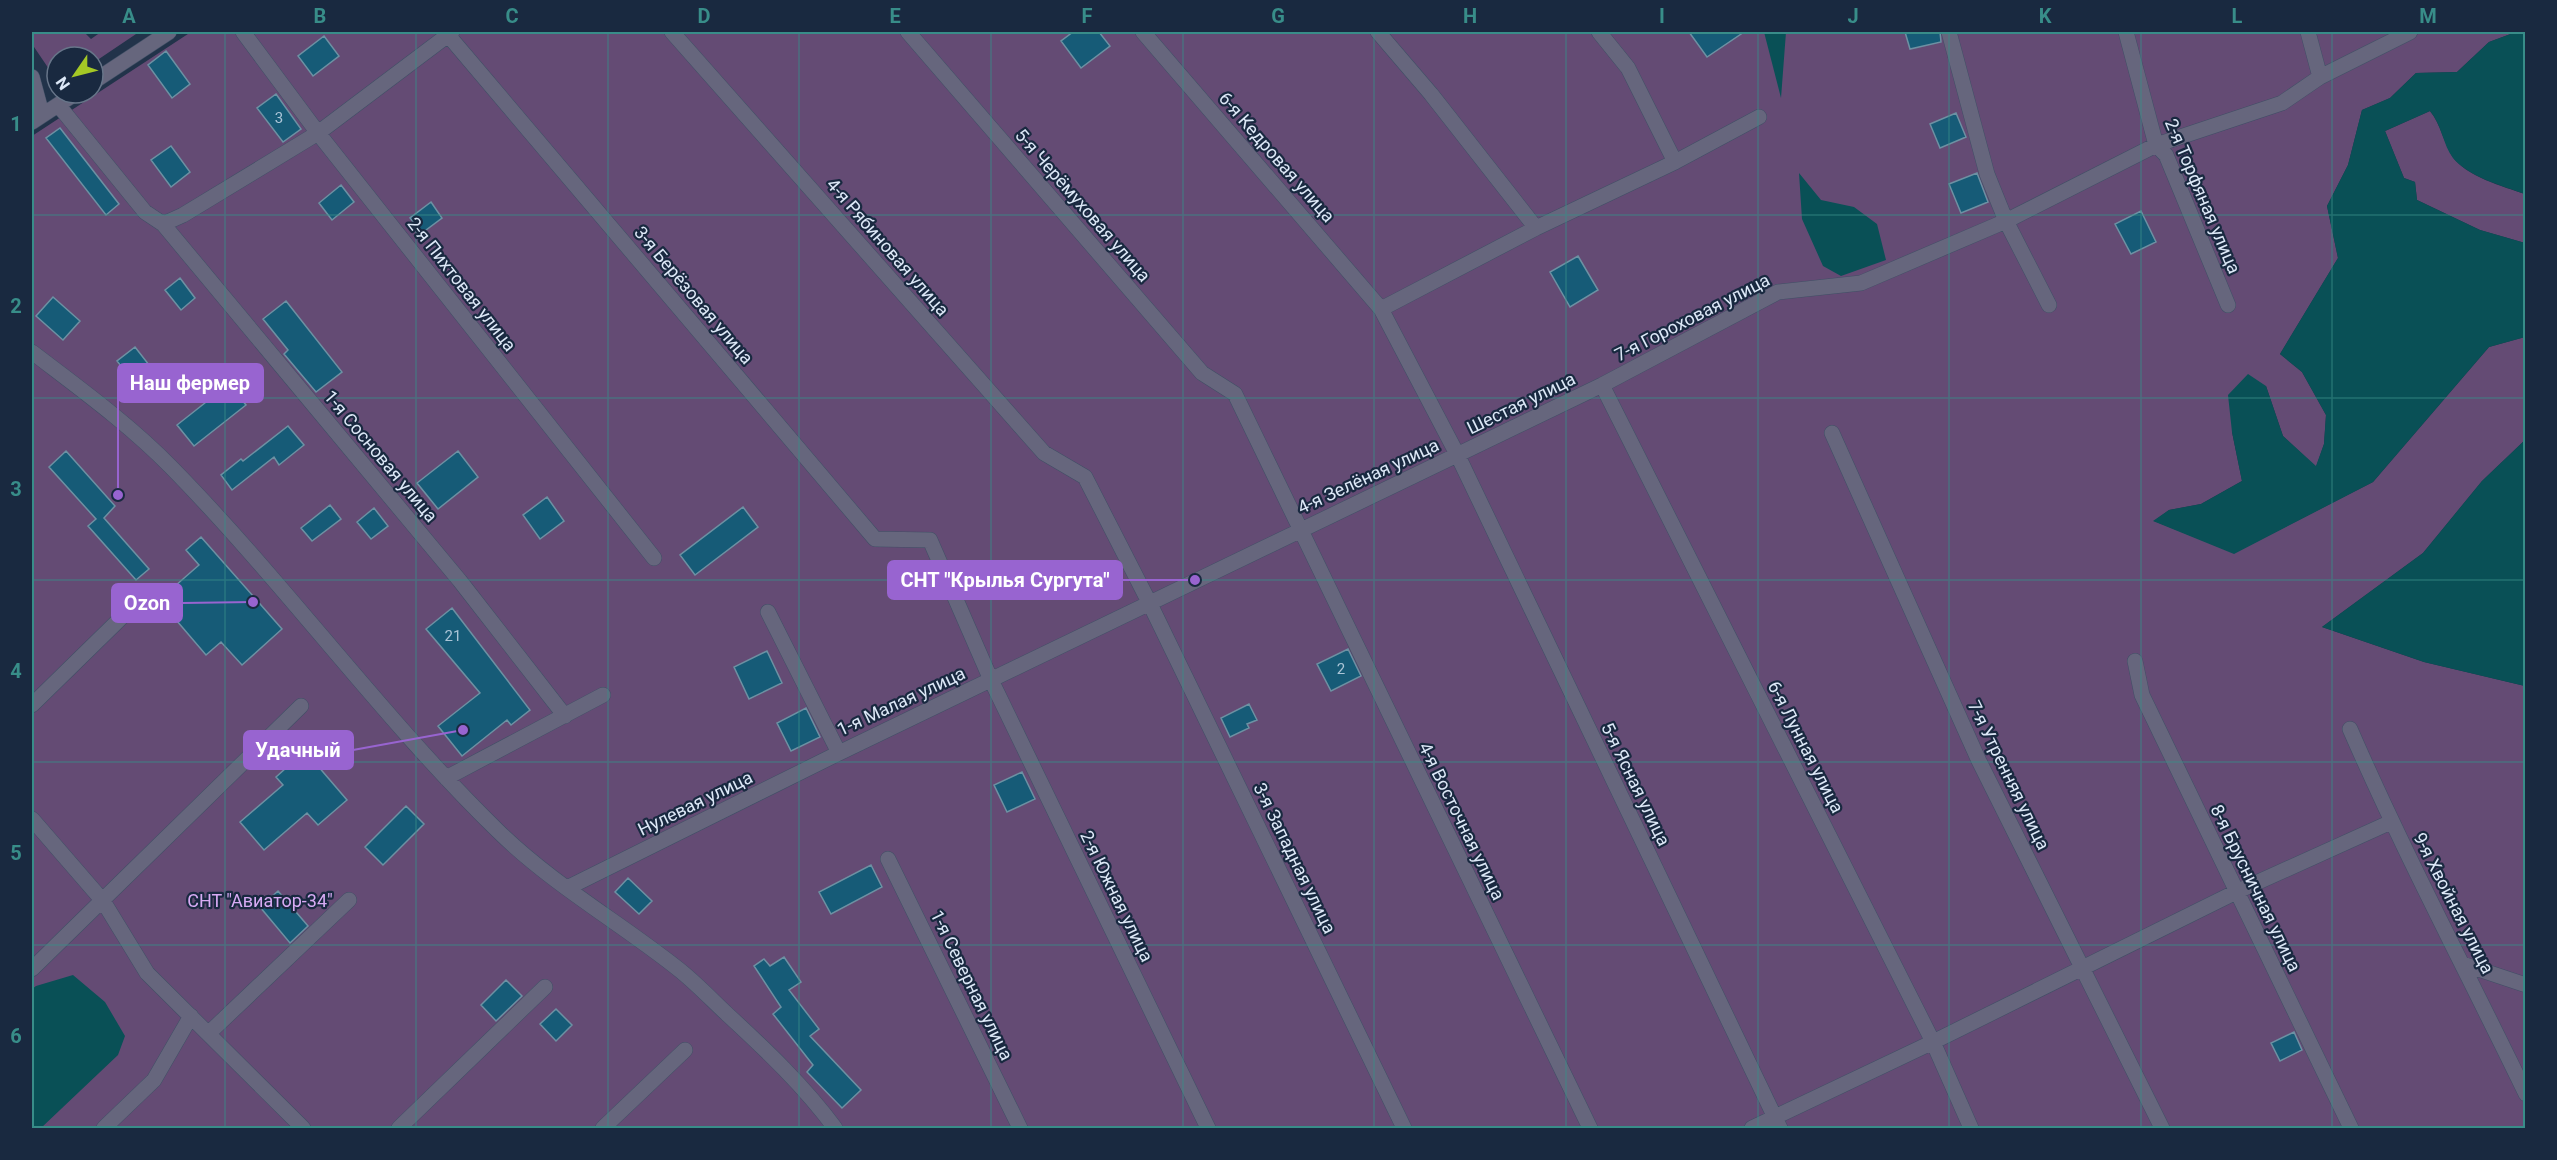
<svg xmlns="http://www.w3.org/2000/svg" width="2557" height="1160" viewBox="0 0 2557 1160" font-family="Roboto,sans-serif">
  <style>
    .green { fill: #644b74 }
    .water { fill: #095056 }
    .building { fill: #165b77; stroke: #6d91a3; stroke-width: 1.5 }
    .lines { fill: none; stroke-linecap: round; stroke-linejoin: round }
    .minor-casing { stroke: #405066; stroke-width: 16 }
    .minor { stroke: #66667d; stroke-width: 15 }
    .grid { fill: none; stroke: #388d89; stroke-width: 1.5; stroke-opacity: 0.55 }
    .labels { text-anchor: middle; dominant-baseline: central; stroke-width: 4.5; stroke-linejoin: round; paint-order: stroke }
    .number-label { font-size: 15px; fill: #abc5d7 }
    .street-label { font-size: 18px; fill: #dde8f7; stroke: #192940 }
    .park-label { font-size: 18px; fill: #d8abf4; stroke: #192940 }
    .leader { fill: none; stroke: #9864d0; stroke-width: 2 }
    .callout-dot { fill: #9864d0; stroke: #192940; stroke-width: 2 }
    .callout { fill: #9864d0; stroke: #9864d0; stroke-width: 2 }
    .callout-label { font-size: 20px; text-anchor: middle; font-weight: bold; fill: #fff }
    .neatline { fill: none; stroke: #388d89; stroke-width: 2 }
    .grid-label { font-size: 20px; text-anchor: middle; font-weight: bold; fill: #388d89 }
  </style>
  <rect width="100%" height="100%" fill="#22334a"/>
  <path class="green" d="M32 32H84L91 39 101 32H139L93 63V57H57V67L51 72 32 44Z
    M191 32H2516L2489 42 2457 72 2416 73 2390 98 2362 110 2348 165 2327 206 2338 258 2280 354 2302 372 2326 415 2324 444 2316 467 2283 436 2266 386 2232 432 2242 481 2201 504 2169 510 2154 521 2234 553 2373 482 2489 347 2525 337V440L2482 481 2423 553 2322 627 2424 662 2525 686V1128H32V136Z
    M2430 111C2441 125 2443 141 2452 156 2465 176 2504 187 2525 194V243L2480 230 2417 200 2415 182 2404 178 2385 131Z"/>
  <path class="water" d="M1764 32H1786L1781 98Z
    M2516 32H2525V194C2503 186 2469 177 2453 158 2443 145 2442 125 2430 111L2385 131 2404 178 2415 182 2417 200 2480 230 2525 243V337L2489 347 2373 482 2234 554 2153 521 2169 510 2201 504 2242 481 2232 432 2228 395 2248 374 2266 386 2283 436 2316 466 2324 444 2326 415 2302 372 2280 354 2338 258 2327 206 2348 165 2362 110 2390 98 2416 73 2457 72 2489 42Z
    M1799 173 1821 200 1854 207 1877 224 1886 260 1841 276 1823 266 1802 219Z
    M2525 440V686L2424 662 2322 627 2423 553 2482 481Z
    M73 975 105 1002 125 1036 118 1055 41 1128H32V989L36 986Z"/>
  <path class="building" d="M1073 32H1099L1110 46 1081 68 1061 41Z
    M1689 32H1744L1707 57Z
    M1905 32H1940L1941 42 1910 49Z
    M324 36 339 56 313 76 298 56Z
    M166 51 190 84 172 98 148 65Z
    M276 94 301 129 283 142 257 108Z
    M1956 113 1966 137 1940 148 1930 124Z
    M60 128 119 204 106 215 46 138Z
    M171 146 190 172 171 187 151 160Z
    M1977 173 1988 202 1961 213 1949 184Z
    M341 185 354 202 332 220 319 203Z
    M431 202 442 218 422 233 410 218Z
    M2141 211 2156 242 2131 254 2115 224Z
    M1578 256 1598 290 1570 307 1550 272Z
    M180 278 195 298 181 310 165 290Z
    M53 297 80 321 63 340 36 316Z
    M286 301 342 372 316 392 284 354 288 350 263 319Z
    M135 347 153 370 135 384 117 361Z
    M229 384 246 405 194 446 177 425Z
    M288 426 304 445 279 465 274 457 232 490 221 475 241 459 243 461Z
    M66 451 115 506 104 518 149 569 136 580 88 526 96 519 49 467Z
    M458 451 478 477 438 509 417 483Z
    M547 497 564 521 540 539 523 515Z
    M330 505 341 519 312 541 301 528Z
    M743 507 758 527 695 575 680 555Z
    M374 508 388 526 371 539 357 522Z
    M201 537 282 629 242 665 221 642 206 655 159 600 199 565 186 550Z
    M452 608 530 710 511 725 507 720 462 756 438 726 480 693 426 629Z
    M1348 649 1361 676 1331 691 1317 664Z
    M767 651 782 683 749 699 734 667Z
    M1249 704 1257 720 1247 724 1249 728 1230 737 1221 718Z
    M806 708 820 737 791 751 777 723Z
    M305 751 347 800 318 825 307 813 264 850 240 822 283 785 276 777Z
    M1022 772 1035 799 1007 812 994 785Z
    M406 806 424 824 383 865 365 847Z
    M871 865 882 887 831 914 819 892Z
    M628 878 652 901 639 914 615 892Z
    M278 891 308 926 290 943 260 907Z
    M784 957 801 982 789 990 819 1029 810 1036 861 1090 842 1108 807 1072 813 1065 773 1014 781 1007 754 966 764 959 770 966Z
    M506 980 522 996 496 1021 481 1005Z
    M556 1009 572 1025 556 1041 540 1024Z
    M2294 1032 2302 1050 2280 1061 2271 1043Z"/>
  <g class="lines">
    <defs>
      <path id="minor" d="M243 32 318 133 654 558
        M672 32 1044 453 1085 477 1150 604 1404 1128
        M908 32 1202 373 1235 394 1590 1128
        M1143 32 1381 309 1458 456 1780 1128
        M1378 32 1431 94 1536 228
        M1599 32 1628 68 1675 162
        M1949 32 1987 174 2006 221 2049 305
        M2126 32 2156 145 2166 155 2228 305
        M2308 32 2320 77
        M448 35 875 539 930 540 991 680 1208 1128
        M32 77 42 114
        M93 82 169 32
        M59 106 145 212 163 224 183 215 318 133 452 32
        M32 122 76 93
        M163 224 460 581 565 716
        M1381 309 1536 228 1675 162 1759 117
        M32 352C79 388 129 424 171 467 285 583 381 717 498 831 552 884 619 922 677 968 695 982 711 999 727 1014 766 1050 804 1086 835 1128
        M1602 385 1933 1042 1971 1128
        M1832 433 1979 761 2162 1128
        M768 612 839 753
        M2135 661 2142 695 2351 1128
        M32 705 125 614
        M2350 729C2404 853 2467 972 2526 1094
        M446 778 603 695
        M32 819 103 901 147 973 303 1128
        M888 859 1020 1128
        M567 888 839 753 1602 385 1778 292 1861 283 2006 221 2156 145 2282 103 2320 77 2410 32
        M2463 964 2526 985
        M32 969 301 706
        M209 1033 349 900
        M104 1128 154 1080 191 1016
        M399 1128 545 987
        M603 1128 685 1050
        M1752 1128 1933 1042 2236 892 2391 822"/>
    </defs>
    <use href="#minor" class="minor-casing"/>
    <use href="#minor" class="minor"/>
  </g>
  <path class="grid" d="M225 32V1128M416 32V1128M608 32V1128M799 32V1128M991 32V1128M1183 32V1128M1374 32V1128M1566 32V1128M1758 32V1128M1949 32V1128M2141 32V1128M2332 32V1128M32 215H2526M32 398H2526M32 580H2526M32 762H2526M32 945H2526"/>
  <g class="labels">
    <g class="number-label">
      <text x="279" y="118">3</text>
      <text x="453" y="636">21</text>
      <text x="1341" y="669">2</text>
    </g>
    <g class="street-label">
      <text transform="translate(1277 157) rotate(49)">6-я Кедровая улица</text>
      <text transform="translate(2203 196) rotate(67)">2-я Торфяная улица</text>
      <text transform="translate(1083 205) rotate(49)">5-я Черёмуховая улица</text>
      <text transform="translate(888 247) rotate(49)">4-я Рябиновая улица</text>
      <text transform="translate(462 284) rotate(52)">2-я Пихтовая улица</text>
      <text transform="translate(694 295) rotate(50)">3-я Берёзовая улица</text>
      <text transform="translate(1692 317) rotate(-27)">7-я Гороховая улица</text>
      <text transform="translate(1521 403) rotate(-26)">Шестая улица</text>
      <text transform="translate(381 456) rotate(50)">1-я Сосновая улица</text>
      <text transform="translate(1368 476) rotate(-25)">4-я Зелёная улица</text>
      <text transform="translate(901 701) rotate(-25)">1-я Малая улица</text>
      <text transform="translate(1806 747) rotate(63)">6-я Лунная улица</text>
      <text transform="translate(2009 775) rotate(64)">7-я Утренняя улица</text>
      <text transform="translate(1636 784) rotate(64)">5-я Ясная улица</text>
      <text transform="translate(695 803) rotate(-26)">Нулевая улица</text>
      <text transform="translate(1462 821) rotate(64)">4-я Восточная улица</text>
      <text transform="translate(1295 858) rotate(64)">3-я Западная улица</text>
      <text transform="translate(2256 888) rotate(64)">8-я Брусничная улица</text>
      <text transform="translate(1117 896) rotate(64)">2-я Южная улица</text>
      <text transform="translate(2454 903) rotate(63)">9-я Хвойная улица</text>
      <text transform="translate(972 985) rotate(64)">1-я Северная улица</text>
    </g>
    <g class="park-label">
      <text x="260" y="900">СНТ "Авиатор-34"</text>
    </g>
  </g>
  <path class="leader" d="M118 495L118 383M1195 580L1122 580M253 602L182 603M463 730L353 750"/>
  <g class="callout-dot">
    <circle cx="118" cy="495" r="6"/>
    <circle cx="1195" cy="580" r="6"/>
    <circle cx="253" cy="602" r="6"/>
    <circle cx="463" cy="730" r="6"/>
  </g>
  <g class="callout">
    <rect x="118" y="364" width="145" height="38" rx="6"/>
    <rect x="888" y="561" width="234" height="38" rx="6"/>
    <rect x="112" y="584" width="70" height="38" rx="6"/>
    <rect x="244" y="731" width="109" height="38" rx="6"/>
  </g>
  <g class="callout-label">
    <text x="190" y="390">Наш фермер</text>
    <text x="1005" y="587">CНТ "Крылья Сургута"</text>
    <text x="147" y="610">Ozon</text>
    <text x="298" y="757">Удачный</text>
  </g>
  <rect width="2557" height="1160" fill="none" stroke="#192940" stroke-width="66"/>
  <g transform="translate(75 75) rotate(235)"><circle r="28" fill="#192940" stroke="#677589" stroke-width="1.5"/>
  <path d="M0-4.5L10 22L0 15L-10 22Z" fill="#a4c825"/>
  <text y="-9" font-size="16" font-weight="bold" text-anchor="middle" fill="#dde8f7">N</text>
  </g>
  <rect x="33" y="33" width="2491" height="1094" class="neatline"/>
  <g class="grid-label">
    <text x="129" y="23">A</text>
    <text x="320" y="23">B</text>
    <text x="512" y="23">C</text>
    <text x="704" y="23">D</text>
    <text x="895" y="23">E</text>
    <text x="1087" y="23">F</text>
    <text x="1278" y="23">G</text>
    <text x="1470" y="23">H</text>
    <text x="1662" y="23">I</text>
    <text x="1853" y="23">J</text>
    <text x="2045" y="23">K</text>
    <text x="2237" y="23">L</text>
    <text x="2428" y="23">M</text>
    <text x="16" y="131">1</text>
    <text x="16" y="313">2</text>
    <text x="16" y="496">3</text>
    <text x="16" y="678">4</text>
    <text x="16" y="860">5</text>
    <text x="16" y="1043">6</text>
  </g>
</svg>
